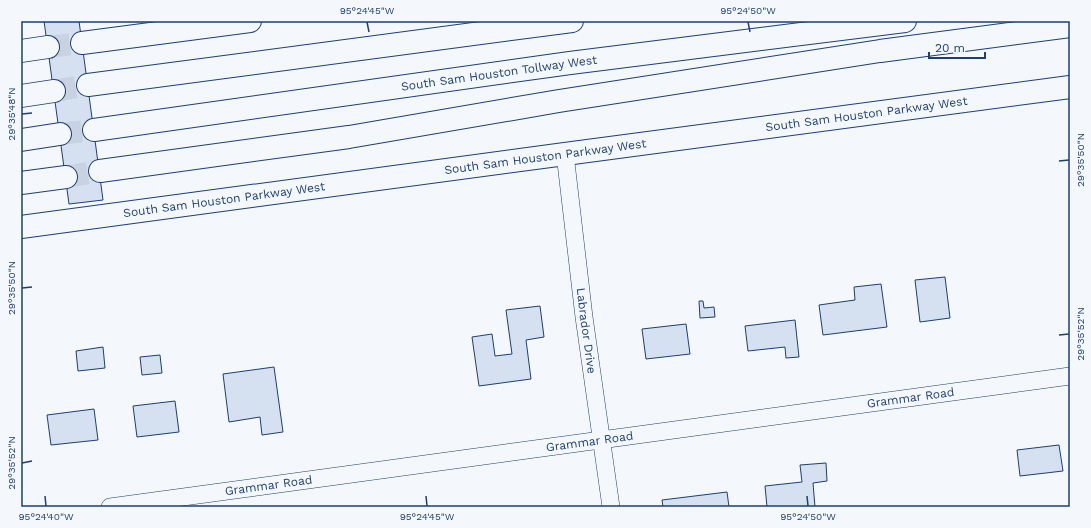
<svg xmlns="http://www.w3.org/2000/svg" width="1091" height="528" viewBox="0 0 1091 528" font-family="'Work Sans',sans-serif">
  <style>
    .building { fill: #d5e0f0; stroke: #1d3f73 }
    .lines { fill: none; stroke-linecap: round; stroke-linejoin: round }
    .motorway-tunnel { stroke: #c9d2e0; stroke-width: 22; stroke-dasharray: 22 11; stroke-linecap: butt }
    .minor-casing { stroke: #1d3f73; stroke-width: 18 }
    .secondary-casing { stroke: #1d3f73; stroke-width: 24 }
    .motorway-casing { stroke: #1d3f73; stroke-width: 24 }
    .minor { stroke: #f4f7fb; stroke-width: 17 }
    .secondary { stroke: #f4f7fb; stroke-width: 22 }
    .motorway { stroke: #f4f7fb; stroke-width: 22 }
    .ticks { fill: none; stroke: #1d3f73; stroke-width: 1.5 }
    .labels { text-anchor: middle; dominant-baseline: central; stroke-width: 3; stroke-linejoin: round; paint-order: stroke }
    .street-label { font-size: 12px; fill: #1d3f73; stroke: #f4f7fb }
    .neatline { fill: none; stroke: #1d3f73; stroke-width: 1.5 }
    .ticks-label { font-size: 10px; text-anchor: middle; fill: #1d3f73 }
  </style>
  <rect width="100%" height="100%" fill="#f4f7fb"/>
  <path class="building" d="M44 21H79L103 200 69 204Z
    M945 277 950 318 920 322 915 280Z
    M881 284 887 327 823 335 819 305 855 300 854 287Z
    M699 301H703L704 308 714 307 715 317 700 318Z
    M540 306 544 337 526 340 531 379 479 386 472 337 492 334 495 356 512 354 506 310Z
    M795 320 799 357 786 358 785 347 748 351 745 326Z
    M686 324 690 354 646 359 642 329Z
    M103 347 105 368 78 371 76 351Z
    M160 355 162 373 142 375 140 357Z
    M274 367 283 432 262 435 260 417 229 422 223 374Z
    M175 401 179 432 137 437 133 406Z
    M94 409 98 440 51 445 47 415Z
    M1059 445 1063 471 1020 476 1017 450Z
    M826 463 827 481 813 483 815 507H767L765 486 802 482 800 465Z
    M727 492 729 507H663L662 500Z"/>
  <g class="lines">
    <path class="motorway-tunnel" d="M48 47 82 43
      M54 91 88 85
      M60 134 94 130
      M66 177 100 171"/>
    <defs>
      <g id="minor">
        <path id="s1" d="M565 154 584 317 611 507"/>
        <path id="s2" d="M110 507 1070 376"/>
      </g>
      <g id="secondary">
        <path id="s3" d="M21 227 565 154 1070 87"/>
      </g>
      <g id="motorway">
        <path d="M82 43 250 21"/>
        <path d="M21 51 48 47"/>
        <path d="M88 85 572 21"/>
        <path d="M21 96 54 91"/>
        <path id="s4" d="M94 130 570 63 905 21"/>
        <path d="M21 140 60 134"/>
        <path d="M100 171 349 137 559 101 880 51 1070 26"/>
        <path d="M21 183 66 177"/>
      </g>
    </defs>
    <use href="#minor" class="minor-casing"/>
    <use href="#secondary" class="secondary-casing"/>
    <use href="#motorway" class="motorway-casing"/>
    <use href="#minor" class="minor"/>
    <use href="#secondary" class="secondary"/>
    <use href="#motorway" class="motorway"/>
  </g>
  <path class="ticks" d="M367 22 369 32M748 22 750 32M22 114 32 113M1059 161 1069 160M22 288 32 287M1059 335 1069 334M22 463 32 461M45 496 46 506M426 496 427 506M807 496 808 506"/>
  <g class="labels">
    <g class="street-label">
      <text stroke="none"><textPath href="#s4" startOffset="409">South Sam Houston Tollway West</textPath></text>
      <text stroke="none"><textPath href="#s3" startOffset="853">South Sam Houston Parkway West</textPath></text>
      <text stroke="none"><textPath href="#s3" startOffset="529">South Sam Houston Parkway West</textPath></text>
      <text stroke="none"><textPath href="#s3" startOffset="205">South Sam Houston Parkway West</textPath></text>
      <text stroke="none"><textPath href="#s1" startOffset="178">Labrador Drive</textPath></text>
      <text stroke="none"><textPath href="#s2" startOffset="808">Grammar Road</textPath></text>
      <text stroke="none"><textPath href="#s2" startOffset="484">Grammar Road</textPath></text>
      <text stroke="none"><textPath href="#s2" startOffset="160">Grammar Road</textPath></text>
    </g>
  </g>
  <rect width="1091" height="528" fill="none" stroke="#f4f7fb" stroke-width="44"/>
  <path d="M929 52v6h56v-6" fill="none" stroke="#1d3f73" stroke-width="2"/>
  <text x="935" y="52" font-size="12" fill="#1d3f73" stroke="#f4f7fb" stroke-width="3" paint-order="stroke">20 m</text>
  <rect x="22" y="22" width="1047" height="484" class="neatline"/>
  <g class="ticks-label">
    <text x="367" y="14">95°24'45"W</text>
    <text x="748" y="14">95°24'50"W</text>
    <text transform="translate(11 114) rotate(-90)" y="4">29°35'48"N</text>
    <text transform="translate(1080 160) rotate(-90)" y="4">29°35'50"N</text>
    <text transform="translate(11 288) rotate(-90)" y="4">29°35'50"N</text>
    <text transform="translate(1080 334) rotate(-90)" y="4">29°35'52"N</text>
    <text transform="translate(11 463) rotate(-90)" y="4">29°35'52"N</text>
    <text x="46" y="520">95°24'40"W</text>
    <text x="427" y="520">95°24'45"W</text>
    <text x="808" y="520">95°24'50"W</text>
  </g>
</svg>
